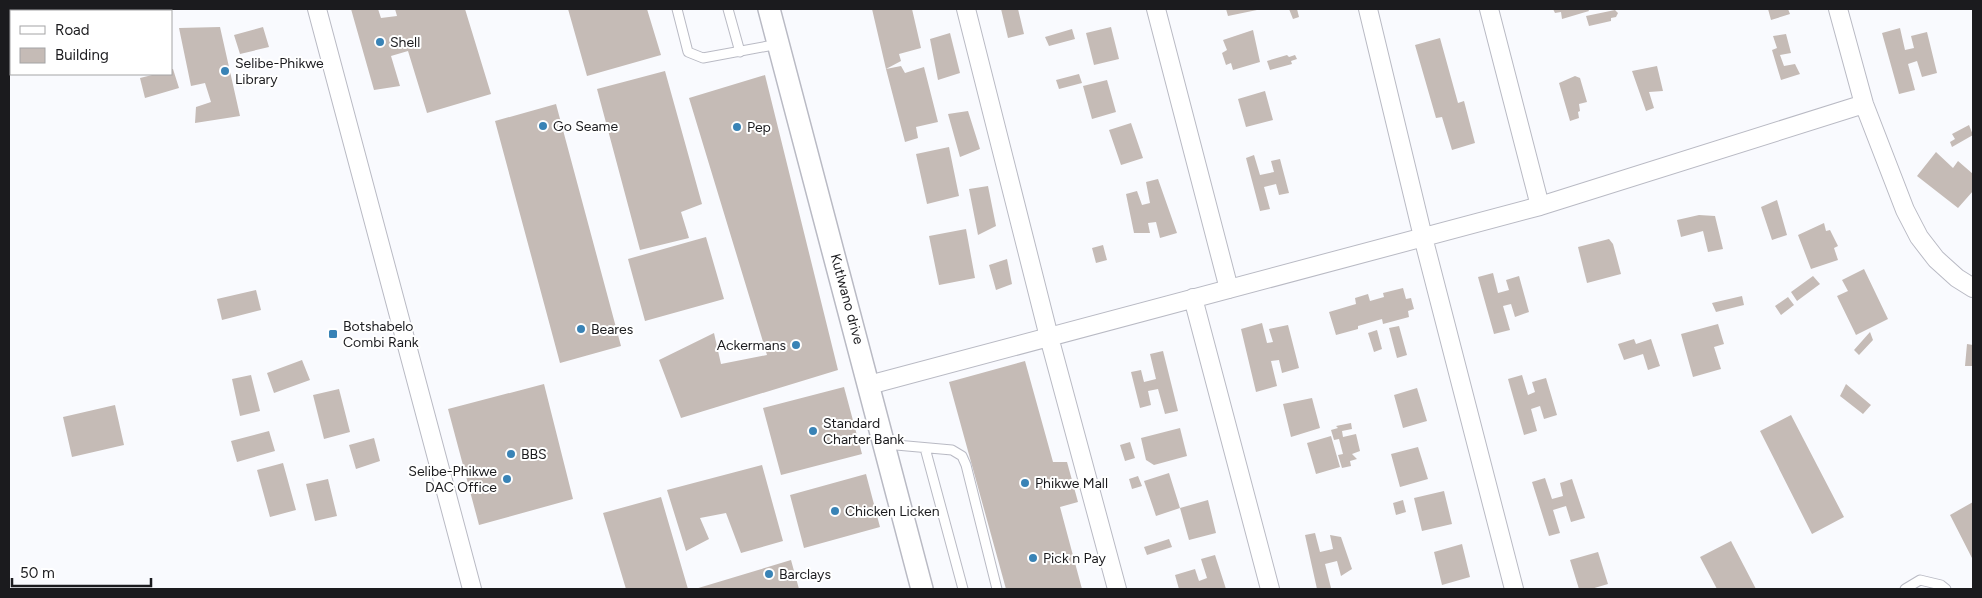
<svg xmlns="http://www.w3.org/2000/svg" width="1982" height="598" viewBox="0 0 1982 598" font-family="Figtree,sans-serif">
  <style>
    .building { fill: #c5bbb6 }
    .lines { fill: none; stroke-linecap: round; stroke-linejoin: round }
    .service-casing { stroke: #b9bac4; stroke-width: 11 }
    .minor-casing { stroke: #b9bac4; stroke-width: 20 }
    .tertiary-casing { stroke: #b9bac4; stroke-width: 24 }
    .service { stroke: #fff; stroke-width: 9 }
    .minor { stroke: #fff; stroke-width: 18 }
    .tertiary { stroke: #fff; stroke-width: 21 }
    .poi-dot { fill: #3983b6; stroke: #fff; stroke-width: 2 }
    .labels { text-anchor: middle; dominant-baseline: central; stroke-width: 4; stroke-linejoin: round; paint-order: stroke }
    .poi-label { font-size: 14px; fill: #1b1b1e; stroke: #fff; text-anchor: start }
    .street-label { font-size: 14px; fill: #1b1b1e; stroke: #fff }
  </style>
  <rect width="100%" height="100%" fill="#f9fafe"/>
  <path class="building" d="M351 9H378L381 18 397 16 395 9H465L491 94 427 113 408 51 391 56 400 86 374 90Z
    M568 9H647L661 55 587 76Z
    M872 9H912L921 48 899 54 901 61 886 69Z
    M1001 9H1018L1024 34 1008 38Z
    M1226 9H1257V10L1228 16Z
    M1289 9H1297L1299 17 1293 19Z
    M1553 9H1588L1589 11 1562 19 1561 12 1555 13Z
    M1768 9H1788L1790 14 1771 20Z
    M1615 10 1618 13 1616 17 1611 18V21L1589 26 1586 16Z
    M220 27 240 116 195 123 196 107 211 102 205 83 191 86 179 28Z
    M263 27 269 47 240 54 234 35Z
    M1111 27 1119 59 1094 65 1086 33Z
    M1900 28 1905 50 1914 48 1911 36 1927 32 1937 73 1922 77 1917 61 1908 64 1915 90 1899 94 1882 33Z
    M1072 29 1075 39 1049 46 1045 37Z
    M1253 30 1260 62 1233 70 1231 63 1226 65 1222 53 1227 50 1223 40Z
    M950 33 960 73 938 80 930 39Z
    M1786 34 1791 53 1780 55 1784 66 1795 64 1800 74 1781 80 1772 50 1777 48 1773 36Z
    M1440 38 1458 103 1464 101 1475 143 1452 150 1442 117 1436 118 1415 45Z
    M1287 55 1289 57 1295 55 1297 59 1291 61 1292 64 1270 70 1267 61Z
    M901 66 905 73 924 67 938 122 916 127 918 138 905 142 886 69Z
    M1657 66 1663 91 1649 92 1654 108 1646 111 1632 71Z
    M171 69H173L179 88 145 98 140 78 156 74H171Z
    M665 71 702 204 681 212 689 238 640 250 597 89Z
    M1079 74 1082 83 1059 89 1056 80Z
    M765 75 838 370 681 418 659 360 714 333 721 364 767 355 689 98Z
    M1575 76 1580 78 1587 102 1579 104 1580 111 1578 112 1579 118 1570 121 1559 83Z
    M1107 80 1116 112 1092 119 1083 86Z
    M1265 91 1273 120 1246 127 1238 99Z
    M556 104 621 346 560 363 495 121Z
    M968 111 980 149 960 157 948 114Z
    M1131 123 1143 158 1121 165 1109 130Z
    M1969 125 1973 135 1952 147 1950 142 1955 139 1952 134Z
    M949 147 959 196 927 204 916 154Z
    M1936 152 1953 168 1958 161 1973 174V191L1958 208 1917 176Z
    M1254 155 1260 175 1274 172 1271 161 1280 159 1289 193 1279 195 1276 184 1264 187 1270 209 1260 211 1246 158Z
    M1158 179 1177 233 1160 238 1156 222 1148 223 1150 233H1134L1126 194 1137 191 1142 205 1150 203 1146 182Z
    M988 186 996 226 978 235 969 189Z
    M1777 200 1787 235 1772 240 1761 207Z
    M1699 215 1715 216 1723 249 1708 252 1703 231 1681 237 1677 220Z
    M1824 223 1826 231 1830 230 1838 246 1834 248 1838 260 1811 269 1798 235Z
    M966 229 975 278 939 285 929 236Z
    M706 237 724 299 645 321 628 259Z
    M1609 239 1613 244 1621 274 1587 283 1578 247Z
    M1103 245 1107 260 1096 263 1092 248Z
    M1007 259 1012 284 996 290 989 265Z
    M1864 269 1888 319 1856 335 1837 296 1848 291 1842 280Z
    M1493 273 1498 293 1509 290 1506 280 1519 276 1529 312 1515 317 1511 304 1503 306 1510 330 1494 334 1478 277Z
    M1813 276 1820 284 1797 301 1791 292Z
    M1403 288 1406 299 1411 298 1414 309 1408 311 1409 317 1383 324 1382 319 1358 326V329L1336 335 1329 312 1356 304 1355 298 1368 294 1370 301 1384 297 1383 293Z
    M256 290 261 310 222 320 217 299Z
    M1742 296 1744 305 1716 312 1712 303Z
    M1788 297 1794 305 1781 315 1775 306Z
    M1262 323 1267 343 1273 342 1269 329 1288 325 1299 368 1282 373 1279 360 1271 361 1277 386 1256 392 1241 329Z
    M1718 324 1724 344 1714 347 1721 369 1693 377 1681 334Z
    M1399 326 1407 355 1397 358 1389 328Z
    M1377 330 1382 349 1374 352 1368 333Z
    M1870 332 1873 340 1859 355 1854 350Z
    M1634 339 1636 344 1651 339 1660 366 1648 370 1643 354 1624 360 1618 344Z
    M1967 344 1973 345V366H1965Z
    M1163 351 1178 411 1165 414 1158 389 1148 391 1151 405 1140 408 1131 372 1141 370 1144 382 1156 379 1150 354Z
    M302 360 310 380 274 393 267 373Z
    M1025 361 1053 462H1067L1078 502 1060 507 1082 589H1006L949 382Z
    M251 375 260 411 240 416 232 379Z
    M1522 375 1528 395 1535 392 1532 382 1546 378 1557 415 1544 419 1540 406 1531 409 1537 431 1524 435 1508 379Z
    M544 384 573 499 479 525 448 409Z
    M1846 384 1871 405 1863 414 1840 396Z
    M844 387 862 454 781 475 763 408Z
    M1417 388 1427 421 1403 428 1394 395Z
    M339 389 350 432 324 439 313 395Z
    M1312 398 1320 428 1291 437 1283 404Z
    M115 405 124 445 72 457 63 417Z
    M1791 415 1844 517 1812 534 1760 431Z
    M1351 423 1352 429 1342 431 1343 437 1356 434 1360 451 1352 454 1357 459 1350 461 1351 466 1342 468 1338 455 1343 454 1339 439 1334 440 1331 430 1338 428 1336 426Z
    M1180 428 1187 456 1154 465 1146 460 1141 438Z
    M269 431 275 451 237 462 231 441Z
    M1331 436 1340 467 1316 474 1307 443Z
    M374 438 380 461 356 469 349 445Z
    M1130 442 1135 458 1125 461 1120 445Z
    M1418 447 1428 479 1400 487 1391 454Z
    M283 463 296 510 270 517 257 470Z
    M762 465 783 541 741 553 726 513 700 518 709 539 686 551 667 490Z
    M1169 473 1180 508 1208 500 1216 533 1189 540 1180 508 1156 516 1144 481Z
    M866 474 880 527 804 548 790 495Z
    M1138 476 1142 486 1132 489 1129 479Z
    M1545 478 1552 499 1563 496 1560 483 1572 479 1585 518 1571 522 1566 506 1553 510 1560 533 1549 536 1532 482Z
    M328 479 337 516 315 521 306 484Z
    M1444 491 1452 524 1422 531 1414 498Z
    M661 497 688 589H626L603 513Z
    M1403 500 1406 512 1396 515 1393 503Z
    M1973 502V560L1950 515Z
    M1315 533 1320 552 1333 549 1330 535 1341 537 1352 569 1341 576 1337 561 1325 564 1331 588 1317 589 1305 535Z
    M1169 539 1172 547 1147 555 1144 547Z
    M1731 541 1756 589H1717L1700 557Z
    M1462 544 1470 577 1442 585 1434 552Z
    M1598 552 1608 584 1591 589H1579L1570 560Z
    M1215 555 1226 589H1179L1175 575 1195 569 1199 581 1207 578 1201 559Z
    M791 560 799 589H695Z"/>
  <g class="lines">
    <defs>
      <path id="service" d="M677 9 688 52 703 58 779 44
        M728 9 740 52
        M885 444 952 450 962 456 966 465 997 589
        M925 448 963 589
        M1905 589 1920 580 1941 585 1946 589"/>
      <path id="minor" d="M317 9 472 589
        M966 9 1049 337 1117 589
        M1156 9 1229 289
        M1368 9 1423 237 1514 589
        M1489 9 1540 206
        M1838 9 1864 104 1905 210 1919 237 1936 259 1957 278 1973 288
        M1193 298 1270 589
        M869 385 1540 206 1864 104"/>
      <path id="tertiary" d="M769 9 922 589"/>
    </defs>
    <use href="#service" class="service-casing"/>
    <use href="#minor" class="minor-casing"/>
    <use href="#tertiary" class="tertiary-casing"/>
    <use href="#service" class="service"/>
    <use href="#minor" class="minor"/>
    <use href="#tertiary" class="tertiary"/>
  </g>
  <g class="poi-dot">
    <circle cx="380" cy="42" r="5"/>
    <circle cx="225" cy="71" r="5"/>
    <circle cx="543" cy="126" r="5"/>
    <circle cx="737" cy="127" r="5"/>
    <circle cx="581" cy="329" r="5"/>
    <rect x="328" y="329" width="10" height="10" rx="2.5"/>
    <circle cx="796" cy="345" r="5"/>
    <circle cx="813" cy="431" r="5"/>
    <circle cx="511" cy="454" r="5"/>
    <circle cx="507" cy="479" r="5"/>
    <circle cx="1025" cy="483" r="5"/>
    <circle cx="835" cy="511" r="5"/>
    <circle cx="1033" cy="558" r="5"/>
    <circle cx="769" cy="574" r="5"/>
  </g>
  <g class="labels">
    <g class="poi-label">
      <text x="390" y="42">Shell</text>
      <text x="235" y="63">Selibe-Phikwe<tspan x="235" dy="16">Library</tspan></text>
      <text x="553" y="126">Go Seame</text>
      <text x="747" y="127">Pep</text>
      <text x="343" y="326">Botshabelo<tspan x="343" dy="16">Combi Rank</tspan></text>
      <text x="591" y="329">Beares</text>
      <text x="786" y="345" text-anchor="end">Ackermans</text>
      <text x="823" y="423">Standard<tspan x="823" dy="16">Charter Bank</tspan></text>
      <text x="521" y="454">BBS</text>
      <text x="497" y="471" text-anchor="end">Selibe-Phikwe<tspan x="497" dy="16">DAC Office</tspan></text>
      <text x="1035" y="483">Phikwe Mall</text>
      <text x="845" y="511">Chicken Licken</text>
      <text x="1043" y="558">Pick n Pay</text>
      <text x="779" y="574">Barclays</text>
    </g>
    <g class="street-label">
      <text transform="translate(847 299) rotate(75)">Kutlwano drive</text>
    </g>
  </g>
  <rect width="1982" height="598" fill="none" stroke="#1b1b1e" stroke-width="20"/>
  <rect x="10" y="10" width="162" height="65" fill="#ffffff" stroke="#a4a4a5"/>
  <rect x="20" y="26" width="25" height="8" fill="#ffffff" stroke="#a4a4a5"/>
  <text x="55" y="35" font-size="15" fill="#1b1b1e">Road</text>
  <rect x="20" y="48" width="25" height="15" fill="#c5bbb6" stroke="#a4a4a5"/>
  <text x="55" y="60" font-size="15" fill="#1b1b1e">Building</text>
  <path d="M12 578v8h139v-8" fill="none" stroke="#1b1b1e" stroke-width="2.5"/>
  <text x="20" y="578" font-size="15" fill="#1b1b1e" stroke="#ffffff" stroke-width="4" paint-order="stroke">50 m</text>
</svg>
